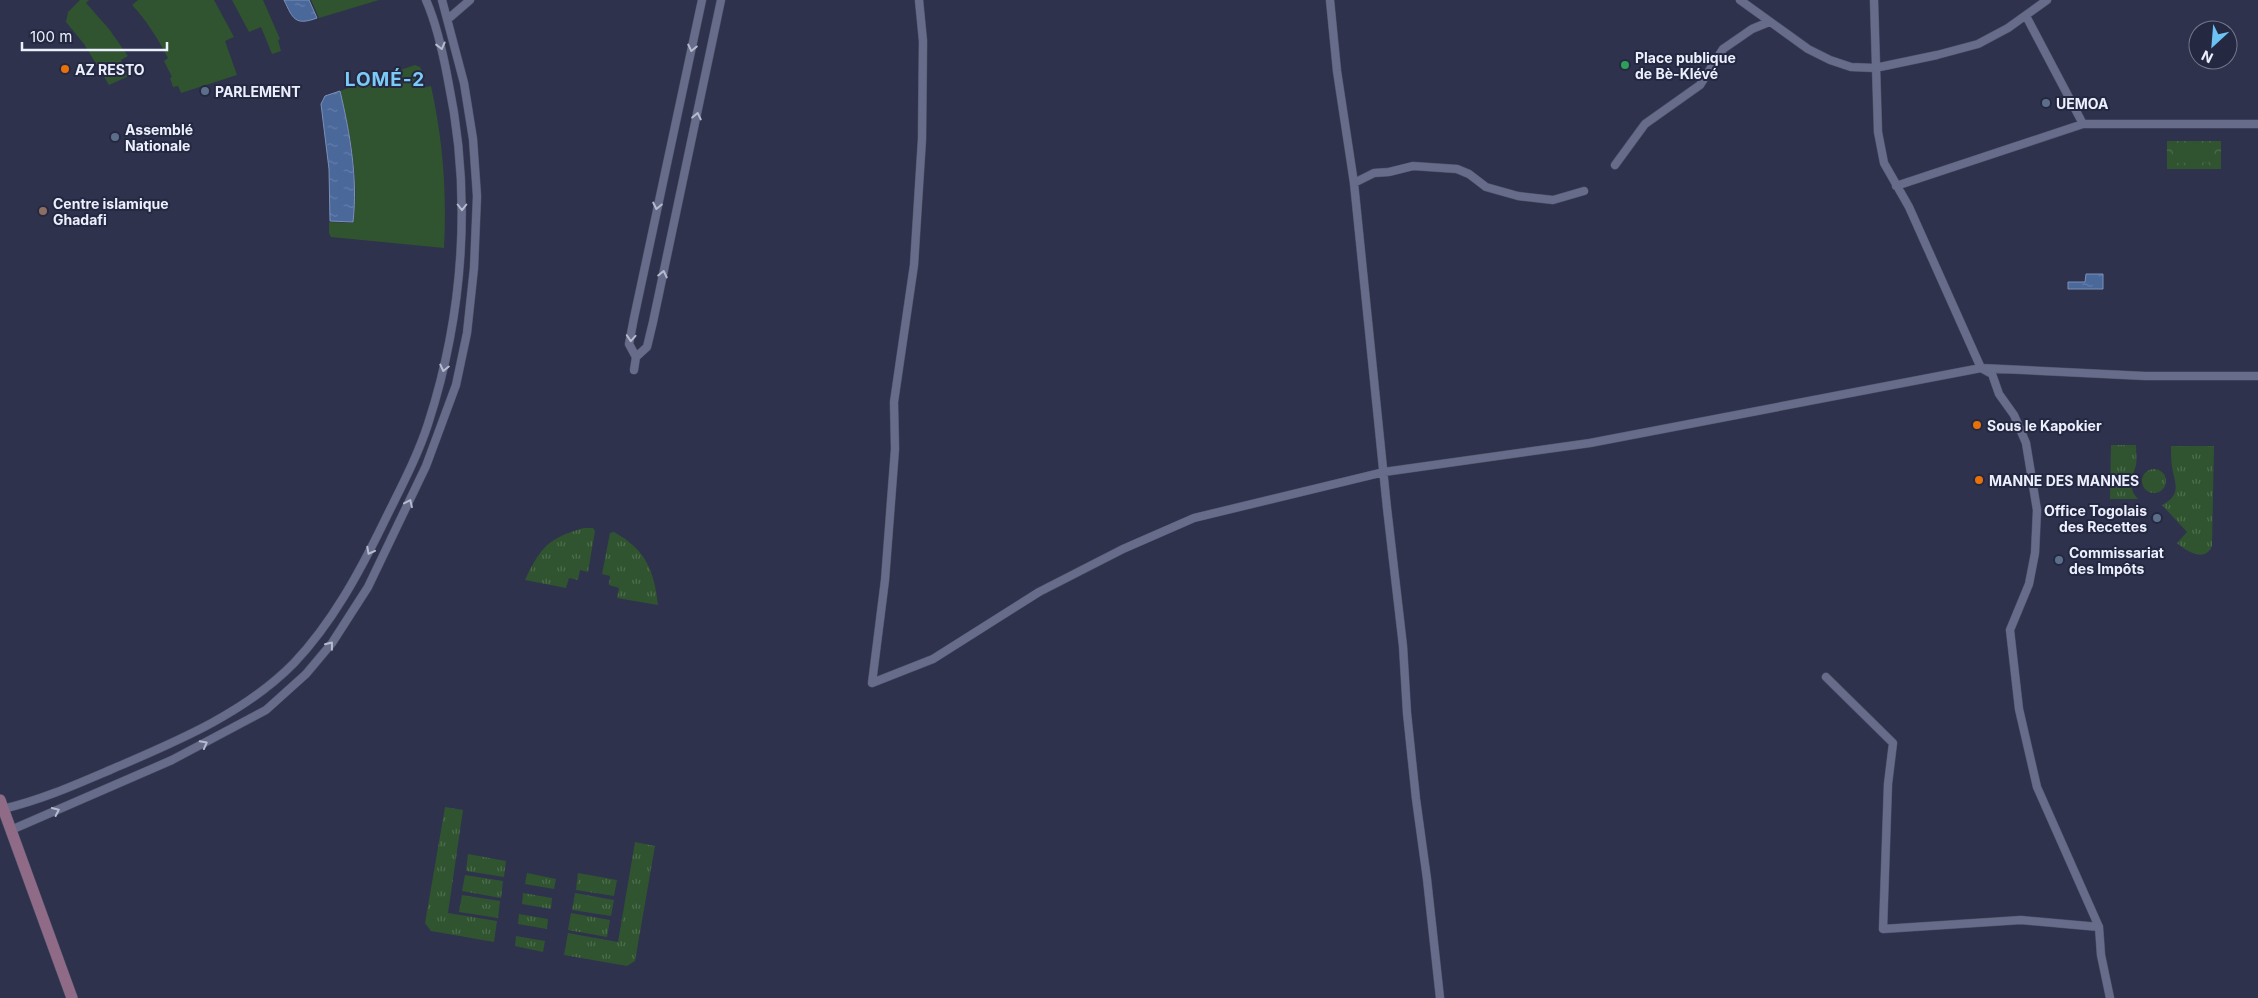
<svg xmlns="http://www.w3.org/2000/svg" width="2258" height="998" viewBox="0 0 2258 998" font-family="Inter,sans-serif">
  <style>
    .grass { fill: url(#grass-tufts) }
    .park { fill: url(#park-crowns) }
    .garden { fill: #30542f }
    .water { fill: url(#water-ripples); stroke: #7b90b8 }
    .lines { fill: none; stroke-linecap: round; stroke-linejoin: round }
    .minor-casing { stroke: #4e5166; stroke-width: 9 }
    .secondary-casing { stroke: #4e5166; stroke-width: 12 }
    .minor { stroke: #666c89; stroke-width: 8 }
    .secondary { stroke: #8f6b88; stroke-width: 11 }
    .oneway { stroke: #b6bbcf }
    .leisure-dot { fill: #2e9e5b; stroke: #242841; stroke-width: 2 }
    .food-dot { fill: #e8710a; stroke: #242841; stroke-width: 2 }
    .service-dot { fill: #5c6f8a; stroke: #242841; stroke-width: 2 }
    .education-dot { fill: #8d6e63; stroke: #242841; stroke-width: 2 }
    .labels { text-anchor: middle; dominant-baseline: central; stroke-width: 4; stroke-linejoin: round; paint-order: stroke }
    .poi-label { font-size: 14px; font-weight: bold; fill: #eceffd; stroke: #242841; text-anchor: start }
    .district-label { font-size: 19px; font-weight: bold; letter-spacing: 1px; fill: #7ccaf7; stroke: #242841 }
  </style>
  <defs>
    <pattern id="grass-tufts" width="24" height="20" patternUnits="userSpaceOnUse" patternTransform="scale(1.25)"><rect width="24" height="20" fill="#30542f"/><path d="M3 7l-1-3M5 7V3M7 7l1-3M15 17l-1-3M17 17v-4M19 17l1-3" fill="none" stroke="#4e6d4e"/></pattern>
    <pattern id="park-crowns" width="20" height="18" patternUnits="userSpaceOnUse" patternTransform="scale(1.25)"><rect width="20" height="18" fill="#30542f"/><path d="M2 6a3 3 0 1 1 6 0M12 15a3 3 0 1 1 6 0" fill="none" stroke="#4e6d4e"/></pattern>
    <pattern id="water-ripples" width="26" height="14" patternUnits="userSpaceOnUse" patternTransform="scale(1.25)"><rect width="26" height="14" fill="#4b689b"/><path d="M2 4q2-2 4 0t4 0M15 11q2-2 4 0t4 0" fill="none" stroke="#657eaa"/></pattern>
  </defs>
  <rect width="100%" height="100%" fill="#2e324c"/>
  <path class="grass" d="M2111 445H2136C2136 451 2137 460 2136 465 2132 478 2127 488 2138 499H2110Z
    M2171 446H2214L2212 546C2205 563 2186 551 2177 543L2187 532 2162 505C2182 495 2175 484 2172 467 2171 460 2171 453 2171 446Z
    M2142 481a12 12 0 1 1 24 0a12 12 0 1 1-24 0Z
    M584 528H593L595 531 588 572 580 570 578 580 569 578 566 588 525 580C541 546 549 538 584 528Z
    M614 532C646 550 654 570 658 605L617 598 619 588 609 585 610 576 602 574 610 533Z
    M445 807 463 810 448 913 497 921 494 942 431 931 425 923Z
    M635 842 655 846 635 961 627 966 564 955 568 933 618 942Z
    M468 854 506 861 504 877 466 871Z
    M527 873 556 879 554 889 525 884Z
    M578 873 617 880 614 896 576 890Z
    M465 875 503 881 501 898 462 891Z
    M523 893 552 898 551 909 522 904Z
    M575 893 614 900 611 916 572 910Z
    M462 895 500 901 498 918 459 912Z
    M571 913 610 920 607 937 568 930Z
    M519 914 548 919 547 929 518 924Z
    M516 936 545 941 543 952 515 946Z"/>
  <path class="park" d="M2167 141H2221V169H2167Z"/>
  <path class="garden" d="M80 0H89L86 3 109 29 128 56 121 60 129 76 109 85 84 44 66 22 68 12Z
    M138 0H214L234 37 225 41 237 75 181 93 178 86 173 87 170 78 172 77 164 61 168 58C158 39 147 21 132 5Z
    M232 0H263L280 39 278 40 281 51 272 54 261 27 249 32Z
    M311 0H379L319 18Z
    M415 65 420 67 423 73 420 77 422 88 431 86C443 140 447 192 444 248L331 237 329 233V222L353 223C360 180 350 132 340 91Z
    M2176 147H2212V162L2176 163Z"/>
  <path class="water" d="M284 0H309L317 18C295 26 293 19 284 0Z
    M340 91C350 133 358 179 353 222L330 221 329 169 321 104 325 96Z
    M2086 274H2103V289H2068V282H2085Z"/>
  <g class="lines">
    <defs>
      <path id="minor" d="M919 0 923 41 922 139 914 265 894 402 895 449 885 580 872 683 933 659 1039 592 1123 549 1194 518 1384 472 1590 443 1981 368 2145 376H2258
        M1330 0 1337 71 1354 183 1387 508 1403 646 1407 713 1416 799 1427 879 1440 998
        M1740 0 1808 49 1830 60 1851 67 1875 68 1937 55 1978 44 2008 28 2047 0
        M1874 0 1878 132 1884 163 1909 207 1981 368 1992 374 1999 394 2014 415 2026 443 2037 510 2035 553 2029 584 2010 630 2019 709 2037 787 2099 927 2101 955 2110 998
        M2026 16 2083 124
        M448 19 470 0
        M1615 165 1645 124 1700 85 1723 49 1752 29 1769 22
        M1354 183 1374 173 1389 172 1413 166 1457 169 1469 174 1486 187 1518 196 1553 200 1584 191
        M1896 186 2083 124H2258
        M636 357 647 347 653 322 721 0
        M634 370 636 357 629 344 634 318 702 0
        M1826 677 1893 743 1888 784 1883 929 2021 920 2099 927
        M3 809C41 800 75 785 110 770 175 742 244 714 294 663 332 623 359 573 383 524 399 491 417 458 428 424 464 313 472 194 448 80 443 53 437 25 426 0
        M11 830 172 760 266 710 306 674 332 643 368 587 426 466 456 385 467 333 474 268 477 196 473 139 464 83 442 0"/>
      <path id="secondary" d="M0 800 72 998"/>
    </defs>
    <use href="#minor" class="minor-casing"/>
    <use href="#secondary" class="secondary-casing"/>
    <use href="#minor" class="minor"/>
    <use href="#secondary" class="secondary"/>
  </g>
  <defs><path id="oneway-chevron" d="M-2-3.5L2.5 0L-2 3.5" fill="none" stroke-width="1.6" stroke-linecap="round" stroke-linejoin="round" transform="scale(1.25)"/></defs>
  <g class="oneway">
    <use href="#oneway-chevron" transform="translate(441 46) rotate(76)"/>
    <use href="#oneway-chevron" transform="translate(692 48) rotate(102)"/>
    <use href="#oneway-chevron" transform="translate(697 116) rotate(-78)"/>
    <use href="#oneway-chevron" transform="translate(657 206) rotate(102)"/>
    <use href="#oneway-chevron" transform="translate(462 207) rotate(90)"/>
    <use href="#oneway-chevron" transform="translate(663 274) rotate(-78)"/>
    <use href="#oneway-chevron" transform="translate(631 338) rotate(94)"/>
    <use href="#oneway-chevron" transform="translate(444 368) rotate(103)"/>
    <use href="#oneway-chevron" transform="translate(409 503) rotate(-65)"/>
    <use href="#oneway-chevron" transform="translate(370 551) rotate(118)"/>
    <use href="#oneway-chevron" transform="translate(330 645) rotate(-52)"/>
    <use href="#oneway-chevron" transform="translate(204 744) rotate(-28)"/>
    <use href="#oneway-chevron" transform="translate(56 811) rotate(-25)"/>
  </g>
  <circle class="leisure-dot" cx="1625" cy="65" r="5"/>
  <g class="food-dot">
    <circle cx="65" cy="69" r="5"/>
    <circle cx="1977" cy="425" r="5"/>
    <circle cx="1979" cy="480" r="5"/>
  </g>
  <g class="service-dot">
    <circle cx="205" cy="91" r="5"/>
    <circle cx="2046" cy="103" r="5"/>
    <circle cx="115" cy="137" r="5"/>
    <circle cx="2157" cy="518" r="5"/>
    <circle cx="2059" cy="560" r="5"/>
  </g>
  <circle class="education-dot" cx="43" cy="211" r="5"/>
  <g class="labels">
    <g class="poi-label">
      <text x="1635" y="57">Place publique<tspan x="1635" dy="16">de Bè-Klévé</tspan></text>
      <text x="75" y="69">AZ RESTO</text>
      <text x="215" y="91">PARLEMENT</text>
      <text x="2056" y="103">UEMOA</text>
      <text x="125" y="129">Assemblé<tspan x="125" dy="16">Nationale</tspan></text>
      <text x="53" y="203">Centre islamique<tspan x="53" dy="16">Ghadafi</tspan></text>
      <text x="1987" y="425">Sous le Kapokier</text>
      <text x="1989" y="480">MANNE DES MANNES</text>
      <text x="2147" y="510" text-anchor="end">Office Togolais<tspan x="2147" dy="16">des Recettes</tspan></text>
      <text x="2069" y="552">Commissariat<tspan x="2069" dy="16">des Impôts</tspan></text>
    </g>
    <g class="district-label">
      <text x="385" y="79">LOMÉ-2</text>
    </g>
  </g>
  <g transform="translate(2213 45) rotate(206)"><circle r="24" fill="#242841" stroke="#74788c"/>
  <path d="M0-4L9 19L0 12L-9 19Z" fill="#6dc2f3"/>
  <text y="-8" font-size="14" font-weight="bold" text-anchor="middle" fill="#eceffd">N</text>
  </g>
  <path d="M22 42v8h145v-8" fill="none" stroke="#eceffd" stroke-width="2.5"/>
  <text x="30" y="42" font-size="15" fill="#eceffd" stroke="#242841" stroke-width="4" paint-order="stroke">100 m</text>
</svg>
